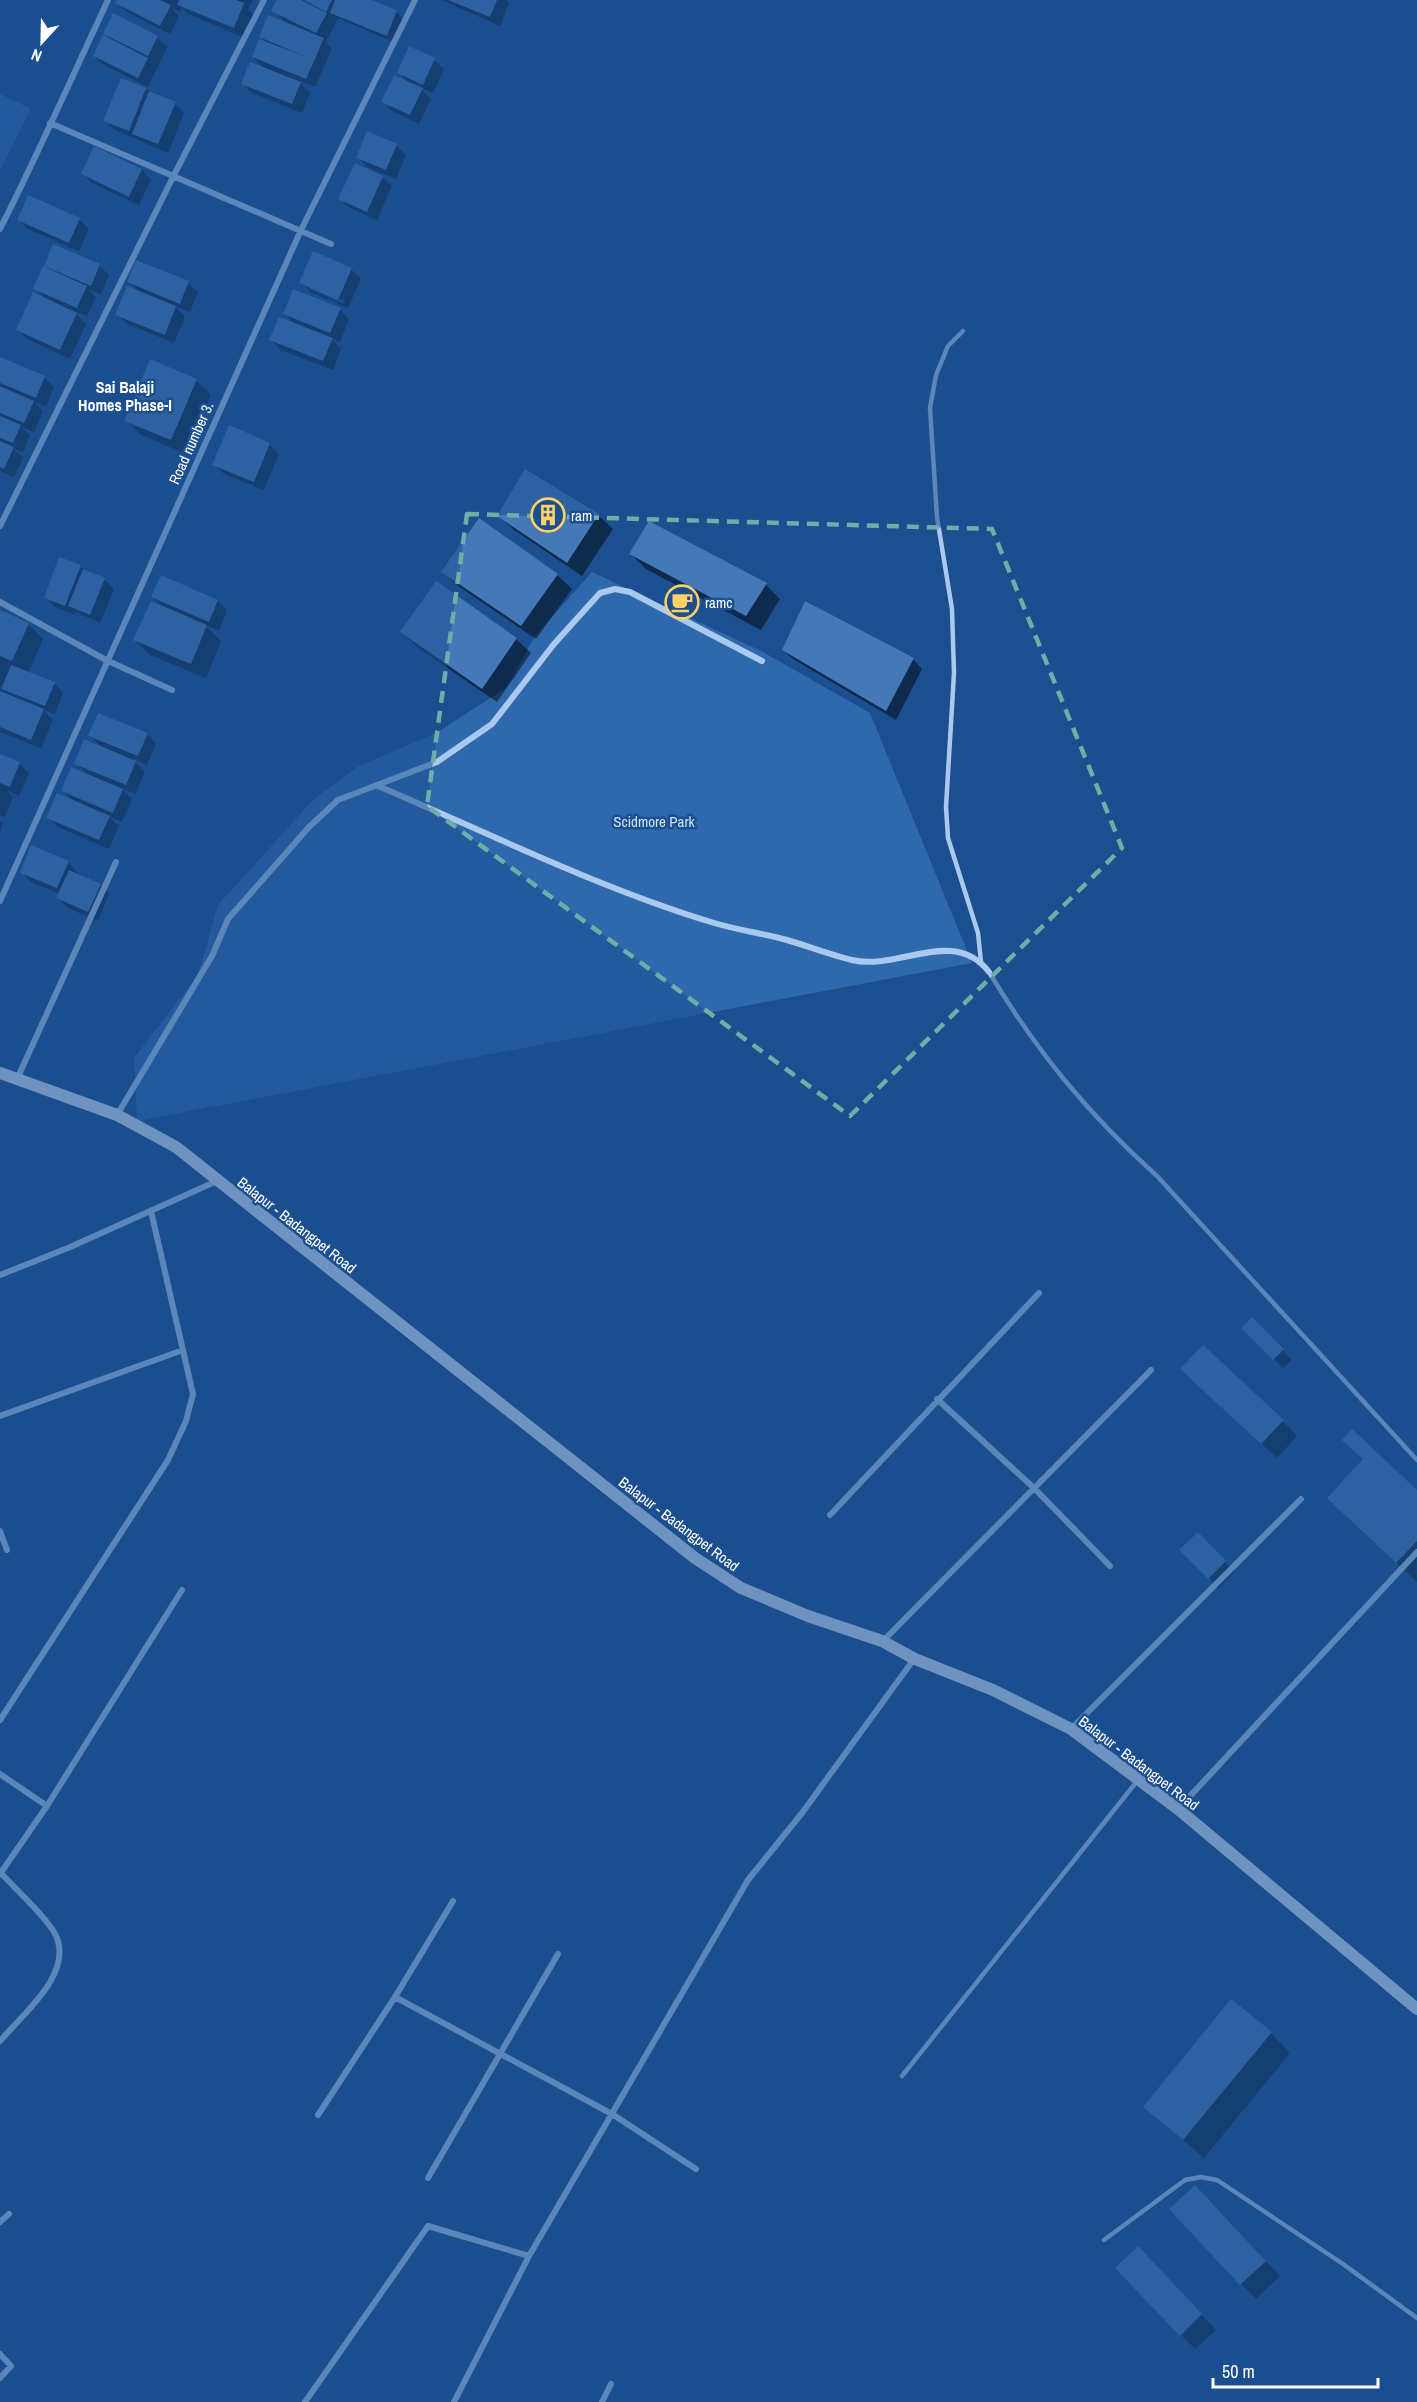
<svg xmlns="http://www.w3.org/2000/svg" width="1417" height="2402" viewBox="0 0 1417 2402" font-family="'Archivo Narrow',sans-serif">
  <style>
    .green { fill: #2e69ad }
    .shadow { fill: #0007; fill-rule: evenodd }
    .building { fill: #4478b7 }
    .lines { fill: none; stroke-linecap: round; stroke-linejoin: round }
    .lane { stroke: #a9c9ee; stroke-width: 4.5 }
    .street { stroke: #a9c9ee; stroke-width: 6 }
    .secondary { stroke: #d6e6fa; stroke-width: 12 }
    .marked { fill: none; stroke: #6fada8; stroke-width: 4.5; stroke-dasharray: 12 8; stroke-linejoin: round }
    .labels { text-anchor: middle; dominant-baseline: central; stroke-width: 5; stroke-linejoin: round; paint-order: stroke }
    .street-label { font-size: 15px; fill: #fff; stroke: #1b4f8f }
    .poi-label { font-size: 15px; fill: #fff; stroke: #1b4f8f; text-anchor: start }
    .park-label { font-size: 15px; fill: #cfe3fa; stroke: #1b4f8f }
    .neighbourhood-label { font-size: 16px; font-weight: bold; fill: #fff; stroke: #1b4f8f }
  </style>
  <rect width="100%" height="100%" fill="#1b4f8f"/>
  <path class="green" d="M0 94 31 109 0 171Z
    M592 572 763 652 870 713 972 963 137 1121 134 1058 198 975 218 905 314 799 359 766 436 733 506 688 535 636Z"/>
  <path class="shadow" d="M118 0H253L248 9 253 14 243 37 188 14 182 8 180 12 172 8 179 16 170 34 127 12 117 3Z
    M278 0H367L396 12 406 21 397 44 338 18 326 42 332 49 315 87 297 80 310 93 302 113 252 93 243 84 267 71 253 57 267 43 261 37 287 24 273 10Z
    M441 0H506L509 3 500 26Z
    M105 33 157 37 167 47 148 87 104 65 94 56 112 41Z
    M410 48 434 60 444 69 433 93 420 88 431 99 419 124 392 111 383 101 409 83 399 73Z
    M146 89 175 103 184 113 168 153 115 130 105 121Z
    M396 145 406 155 396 179 367 167 358 157Z
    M94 148 142 170 151 180 139 205 92 183 82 174Z
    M382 177 392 186 377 220 350 208 340 199Z
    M79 219 89 229 79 251 28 229 19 220Z
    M137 262 188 283 198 292 190 312 175 306 185 317 174 343 127 324 117 314 139 292 129 282Z
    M46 265H99L109 275 101 294 88 289 96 297 87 316 72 310 86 324 70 359 27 339 18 330 47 300 35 288 53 272Z
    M351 269 361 279 348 308 310 292 301 282ZM310 286 345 301 344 304 310 289Z
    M340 310 349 319 340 342 331 338 341 349 333 370 281 350 271 340 296 325 285 314Z
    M0 358 44 377 54 387 46 407 33 401 43 411 34 432 21 427 30 435 23 452 13 448 23 458 14 477 0 471Z
    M196 380 211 395 186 454 141 435 126 420Z
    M269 444 279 454 264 490 224 474 214 464Z
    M598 515 613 529 582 576 514 530 499 516Z
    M631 554 766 585 780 599 761 630 646 569Z
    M80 567 104 579 114 589 100 623 76 612 75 615 55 607 46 597Z
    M443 572 557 575 572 589 536 639 458 586Z
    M153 597 218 601 227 610 219 631 205 625 221 641 206 678 150 655 135 640 163 608Z
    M0 612 28 624 43 639 28 673 54 683 63 693 55 714 43 710 53 720 41 748 0 732Z
    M402 632 516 639 531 653 497 702 417 647Z
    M783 650 913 659 922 669 896 720 793 659Z
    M147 734 156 744 147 765 132 758 145 772 135 794 119 787 132 799 122 822 108 816 119 826 109 849 58 827 48 817 73 801 63 791 89 776 76 763 103 748 90 736Z
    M0 755 19 763 29 773 19 796 7 790 13 797 5 817 0 815Z
    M0 821 3 824 0 832Z
    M68 862 77 872 76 875 100 885 109 894 98 921 68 908 58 898 60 894 31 882 22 872Z
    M1252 1319 1292 1360 1283 1368 1243 1328Z
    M1197 1384 1283 1421 1297 1436 1277 1458Z
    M1417 1492V1582L1348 1518Z
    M1198 1534 1234 1572 1218 1588 1181 1550Z
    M1271 2033 1290 2053 1204 2158 1145 2107Z
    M1210 2201 1280 2276 1256 2299 1171 2209Z
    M1153 2263 1216 2330 1195 2349 1181 2335Z"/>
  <path class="building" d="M117 0H160L171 5 160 26 115 3Z
    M179 0H236L244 3 234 28 177 5Z
    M277 0H301L327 13 316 33 271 11Z
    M304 0H332L326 12Z
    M335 0H371L397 10 387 36 330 13Z
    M448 0H497L490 17Z
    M113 13 158 36 148 56 103 34Z
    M268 15 324 38 306 79 252 57 259 39 307 57 259 37Z
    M103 35 148 58 138 78 93 56Z
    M409 46 435 58 423 85 397 73Z
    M250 62 301 82 292 104 241 84Z
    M394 75 423 88 410 115 381 102Z
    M121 78 146 88 129 131 103 121Z
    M149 91 176 102 158 144 132 134Z
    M367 131 397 144 386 170 356 158Z
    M94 146 142 169 129 197 81 174Z
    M355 163 383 176 367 212 338 199Z
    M28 195 80 218 69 243 17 220Z
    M53 244 100 264 91 286 44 266Z
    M313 251 352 268 338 300 299 283Z
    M136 260 189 281 180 304 127 282Z
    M43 266 87 286 77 308 33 289Z
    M127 286 176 306 165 335 115 315Z
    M293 289 341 308 330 333 283 314Z
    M33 292 77 313 60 350 16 330Z
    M279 317 333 338 323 361 269 340Z
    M0 357 45 376 36 398 0 383Z
    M150 359 197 379 171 440 124 421Z
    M0 386 34 401 24 423 0 413Z
    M0 416 21 425 13 443 0 438Z
    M229 425 270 443 254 482 212 465Z
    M0 441 14 447 4 469 0 467Z
    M525 469 599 514 567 563 497 516Z
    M479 518 558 574 521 626 441 572Z
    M649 521 767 583 746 616 629 554Z
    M59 557 81 565 65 606 44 598Z
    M83 569 105 578 90 615 68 606Z
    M161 575 218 600 209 622 151 597Z
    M436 581 517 638 482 689 400 632Z
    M151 601 207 625 191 664 133 640Z
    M805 601 914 658 886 711 782 650Z
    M0 610 29 623 12 661 0 656Z
    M11 665 55 682 45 706 1 689Z
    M0 691 44 709 31 740 0 727Z
    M98 713 148 733 138 756 88 736Z
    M84 739 136 761 126 785 74 764Z
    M0 754 20 762 10 787 0 783Z
    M71 767 123 789 113 813 61 791Z
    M57 793 110 816 99 840 46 818Z
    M31 845 69 861 57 888 20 873Z
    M69 870 101 884 88 912 56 898Z
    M1252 1317 1284 1349 1273 1360 1241 1328Z
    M1203 1345 1284 1420 1261 1444 1180 1369Z
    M1352 1429 1417 1490V1541L1396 1563 1327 1498 1363 1459 1342 1440Z
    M1198 1532 1226 1561 1208 1579 1179 1550Z
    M1231 1999 1272 2032 1183 2140 1143 2107Z
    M1195 2185 1266 2261 1240 2285 1169 2209Z
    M1138 2246 1202 2314 1180 2336 1115 2268Z"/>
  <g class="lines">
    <path class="lane" d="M963 331 948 346 936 375 930 408 937 517 952 609 954 673 946 807 948 838 978 933 981 962
      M989 972C1037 1052 1088 1114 1157 1176L1417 1460
      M902 2076 1138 1780
      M1104 2240 1185 2180 1201 2177 1217 2180 1343 2264 1417 2318"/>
    <path class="street" d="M50 123 331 244
      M0 229C38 154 72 77 108 0
      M0 526 174 175 264 0
      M0 602 106 660 172 690
      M378 786C486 832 599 888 711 922 736 930 762 933 787 940 808 946 830 955 852 960 899 971 953 926 989 972
      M0 901 301 230 415 0
      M17 1079 116 862
      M117 1115 212 956 228 919 309 827 338 800 437 762 492 724 554 644 600 593 615 589 630 592 762 661
      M0 1275 68 1248 217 1181
      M937 1399 1035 1489 1110 1566
      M0 1416 183 1350
      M830 1515 1039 1293
      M0 1531 7 1550
      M883 1641 1151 1370
      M0 1720 168 1460 186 1421 193 1394 151 1211
      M1071 1729 1301 1499
      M0 1774 47 1806
      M1178 1809 1417 1552
      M0 1874 47 1806 182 1590
      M395 1997 612 2114 696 2169
      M0 2041C23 2014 77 1971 54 1932 41 1911 18 1892 1 1873
      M318 2115 395 1997 453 1901
      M428 2178 558 1954
      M0 2222 9 2214
      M0 2354 11 2366 0 2378
      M305 2402 428 2226 529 2256
      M454 2402 529 2256 748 1880 802 1813 914 1659
      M602 2402 611 2384"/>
    <path class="secondary" d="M0 1073 117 1115 176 1147 695 1558 741 1588 808 1616 882 1641 915 1659 993 1690 1071 1729 1178 1809 1417 2009"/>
  </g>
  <path d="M0 0H1417V2402H0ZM467 514 992 529 1122 848 850 1116 427 806Z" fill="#1b4f8f" fill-opacity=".55" fill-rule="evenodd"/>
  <path class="marked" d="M467 514 992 529 1122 848 850 1116 427 806Z"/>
  <defs>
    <symbol id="building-ring" viewBox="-11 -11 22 22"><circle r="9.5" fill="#1b4f8f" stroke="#ffd166" stroke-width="1.5"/><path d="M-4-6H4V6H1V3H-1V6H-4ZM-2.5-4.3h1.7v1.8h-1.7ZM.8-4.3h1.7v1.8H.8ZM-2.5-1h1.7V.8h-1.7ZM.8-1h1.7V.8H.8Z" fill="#ffd166"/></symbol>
    <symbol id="cafe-ring" viewBox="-11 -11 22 22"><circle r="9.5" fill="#1b4f8f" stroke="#ffd166" stroke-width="1.5"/><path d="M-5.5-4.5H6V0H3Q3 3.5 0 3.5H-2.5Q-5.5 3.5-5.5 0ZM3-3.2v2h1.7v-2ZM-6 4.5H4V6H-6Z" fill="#ffd166"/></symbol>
  </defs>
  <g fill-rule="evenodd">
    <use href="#building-ring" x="529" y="496" width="38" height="38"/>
    <use href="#cafe-ring" x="663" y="583" width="38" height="38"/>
  </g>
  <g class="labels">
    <g class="street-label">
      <text transform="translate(191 443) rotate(-66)">Road number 3.</text>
      <text transform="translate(297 1225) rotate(38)">Balapur - Badangpet Road</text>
      <text transform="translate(679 1524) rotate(37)">Balapur - Badangpet Road</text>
      <text transform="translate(1139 1763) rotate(37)">Balapur - Badangpet Road</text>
    </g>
    <g class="poi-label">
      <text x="571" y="515">ram</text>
      <text x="705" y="602">ramc</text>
    </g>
    <g class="park-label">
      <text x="654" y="821">Scidmore Park</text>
    </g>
    <g class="neighbourhood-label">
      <text x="125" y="387">Sai Balaji<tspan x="125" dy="18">Homes Phase-I</tspan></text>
    </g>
  </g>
  <g transform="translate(42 42) rotate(202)" stroke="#1b4f8f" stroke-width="4.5" paint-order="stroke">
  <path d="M0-4.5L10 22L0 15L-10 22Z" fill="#ffffff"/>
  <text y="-9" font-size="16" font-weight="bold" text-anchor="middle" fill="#ffffff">N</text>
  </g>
  <path d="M1213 2378v9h165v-9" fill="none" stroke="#ffffff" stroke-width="3"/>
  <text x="1222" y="2378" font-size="18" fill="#ffffff" stroke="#1b4f8f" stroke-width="4.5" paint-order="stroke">50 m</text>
</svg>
